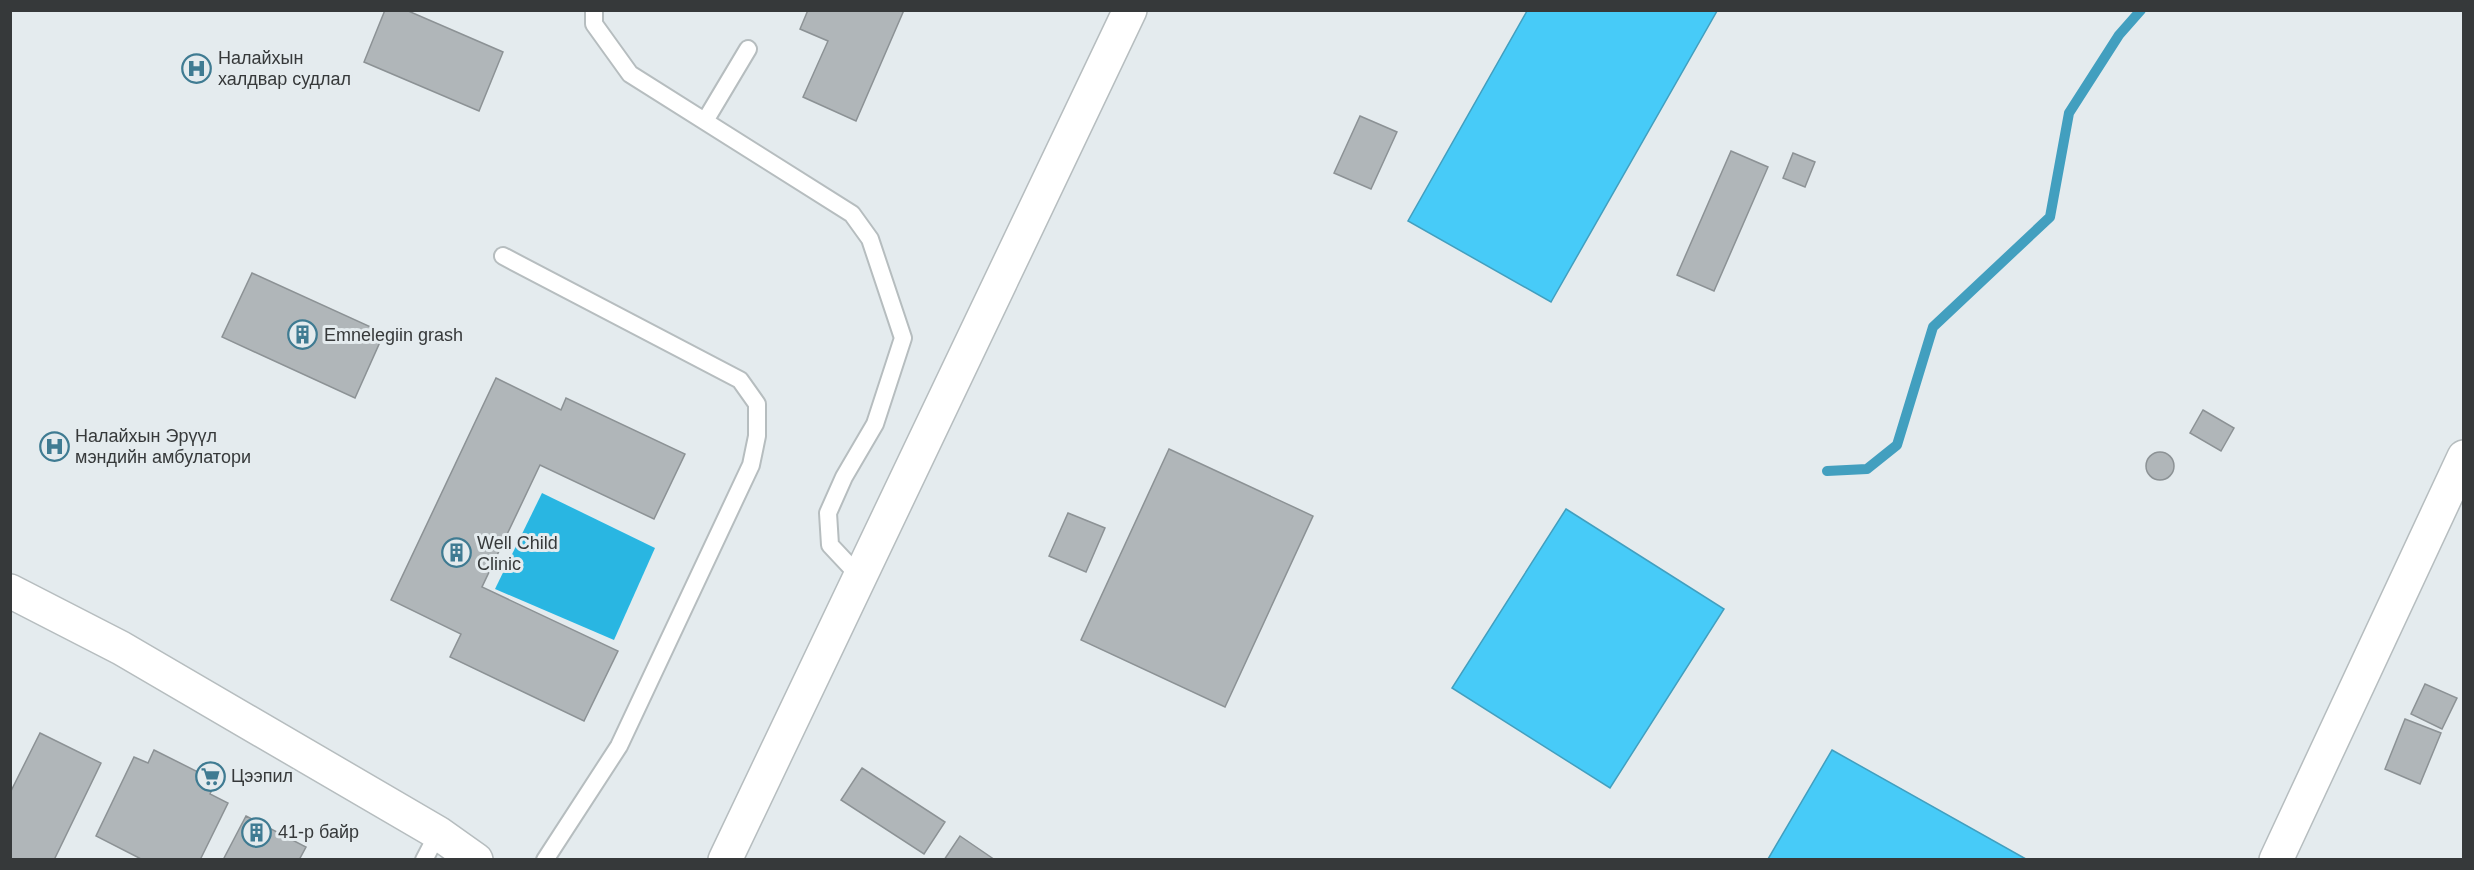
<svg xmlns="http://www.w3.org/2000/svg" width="2474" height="870" viewBox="0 0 2474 870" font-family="Arial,sans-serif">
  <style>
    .forest { fill: #29b6e2 }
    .water { fill: #47cbf8; stroke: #429fbf; stroke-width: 1.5 }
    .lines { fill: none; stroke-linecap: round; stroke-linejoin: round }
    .stream { stroke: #429fbf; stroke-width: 10 }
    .building { fill: #b0b6b9; stroke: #8c9295; stroke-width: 1.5 }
    .service-casing { stroke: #b6bdbf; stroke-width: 20 }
    .minor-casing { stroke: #b6bdbf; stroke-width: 36 }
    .tertiary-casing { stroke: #b6bdbf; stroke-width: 36 }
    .service { stroke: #fff; stroke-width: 16 }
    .minor { stroke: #fff; stroke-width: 33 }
    .tertiary { stroke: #fff; stroke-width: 33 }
    .labels { text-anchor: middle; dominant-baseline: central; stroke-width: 6; stroke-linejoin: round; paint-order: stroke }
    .poi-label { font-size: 18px; fill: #36393a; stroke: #e4ebee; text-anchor: start }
  </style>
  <rect width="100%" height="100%" fill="#e4ebee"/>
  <path class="forest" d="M542 493 655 548 614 640 495 589Z"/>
  <path class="water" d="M1527 11H1717L1551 302 1408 221Z
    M1566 509 1724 609 1610 788 1452 688Z
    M1832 750 2026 859H1768Z"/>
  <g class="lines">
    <path class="stream" d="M1827 471 1867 469 1897 445 1933 327 2050 217 2069 113 2119 35 2141 10"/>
  </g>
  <path class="building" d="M385 10H406L503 52 479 111 364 62Z
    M808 10H904L856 121 803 97 828 41 800 29Z
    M1360 116 1397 132 1371 189 1334 173Z
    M1731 151 1768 167 1714 291 1677 275Z
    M1793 153 1815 162 1805 187 1783 178Z
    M252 273 384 333 355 398 222 337Z
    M496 378 561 410 566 398 685 454 654 519 540 465 482 587 618 651 584 721 450 657 461 634 391 600Z
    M2203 410 2234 428 2221 451 2190 433Z
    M1169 449 1313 516 1225 707 1081 640Z
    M2146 466a14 14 0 1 1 28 0a14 14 0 1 1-28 0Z
    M1068 513 1105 528 1086 572 1049 556Z
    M2425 684 2457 698 2442 729 2411 714Z
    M2405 719 2441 733 2420 784 2385 769Z
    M40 733 101 763 54 860H10V793Z
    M154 750 216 781 210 794 228 803 200 860H143L96 836 134 757 148 763Z
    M862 768 945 822 924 854 841 800Z
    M246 816 306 847 299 860H223Z
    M960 836 995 860H944Z"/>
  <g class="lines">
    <defs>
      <path id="service" d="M594 10V24L630 74 852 214 870 239 903 338 875 424 844 477 828 513 830 545 860 577
        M705 121 748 49
        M503 256 740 380 757 404V436L751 465 619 746 545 860
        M424 860 438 833"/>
      <path id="minor" d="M10 591 121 648 438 833 476 860
        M725 860 1130 10"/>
      <path id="tertiary" d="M2276 860 2464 457"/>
    </defs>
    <use href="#service" class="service-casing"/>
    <use href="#minor" class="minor-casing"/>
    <use href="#tertiary" class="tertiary-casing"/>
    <use href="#service" class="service"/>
    <use href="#minor" class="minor"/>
    <use href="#tertiary" class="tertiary"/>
  </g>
  <defs>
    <symbol id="hospital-ring" viewBox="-11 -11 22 22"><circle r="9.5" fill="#e4ebee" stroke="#3f7b92" stroke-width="1.5"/><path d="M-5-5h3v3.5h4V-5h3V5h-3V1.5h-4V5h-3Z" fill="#3f7b92"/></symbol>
    <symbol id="building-ring" viewBox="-11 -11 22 22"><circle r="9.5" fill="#e4ebee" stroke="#3f7b92" stroke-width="1.5"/><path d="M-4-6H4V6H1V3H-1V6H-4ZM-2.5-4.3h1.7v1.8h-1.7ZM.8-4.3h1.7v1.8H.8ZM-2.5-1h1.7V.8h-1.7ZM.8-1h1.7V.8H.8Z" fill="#3f7b92"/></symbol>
    <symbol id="supermarket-ring" viewBox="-11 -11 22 22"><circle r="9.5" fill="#e4ebee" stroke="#3f7b92" stroke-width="1.5"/><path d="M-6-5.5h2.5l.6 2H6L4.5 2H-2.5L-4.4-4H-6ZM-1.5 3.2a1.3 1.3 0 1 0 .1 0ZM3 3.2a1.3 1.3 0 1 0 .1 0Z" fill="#3f7b92"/></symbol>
  </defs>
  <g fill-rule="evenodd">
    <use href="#hospital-ring" x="180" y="52" width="33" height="33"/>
    <use href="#building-ring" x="286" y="318" width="33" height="33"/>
    <use href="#hospital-ring" x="38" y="430" width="33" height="33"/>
    <use href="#building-ring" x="440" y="536" width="33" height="33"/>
    <use href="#supermarket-ring" x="194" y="760" width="33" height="33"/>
    <use href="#building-ring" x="240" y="816" width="33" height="33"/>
  </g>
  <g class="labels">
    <g class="poi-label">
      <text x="218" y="58">Налайхын<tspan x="218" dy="21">халдвар судлал</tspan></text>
      <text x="324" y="335">Emnelegiin grash</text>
      <text x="75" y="436">Налайхын Эрүүл<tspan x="75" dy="21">мэндийн амбулатори</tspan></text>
      <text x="477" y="543">Well Child<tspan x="477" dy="21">Clinic</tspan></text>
      <text x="231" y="776">Цээпил</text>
      <text x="278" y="832">41-р байр</text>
    </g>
  </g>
  <rect width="2474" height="870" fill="none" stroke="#36393a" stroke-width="24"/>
</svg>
